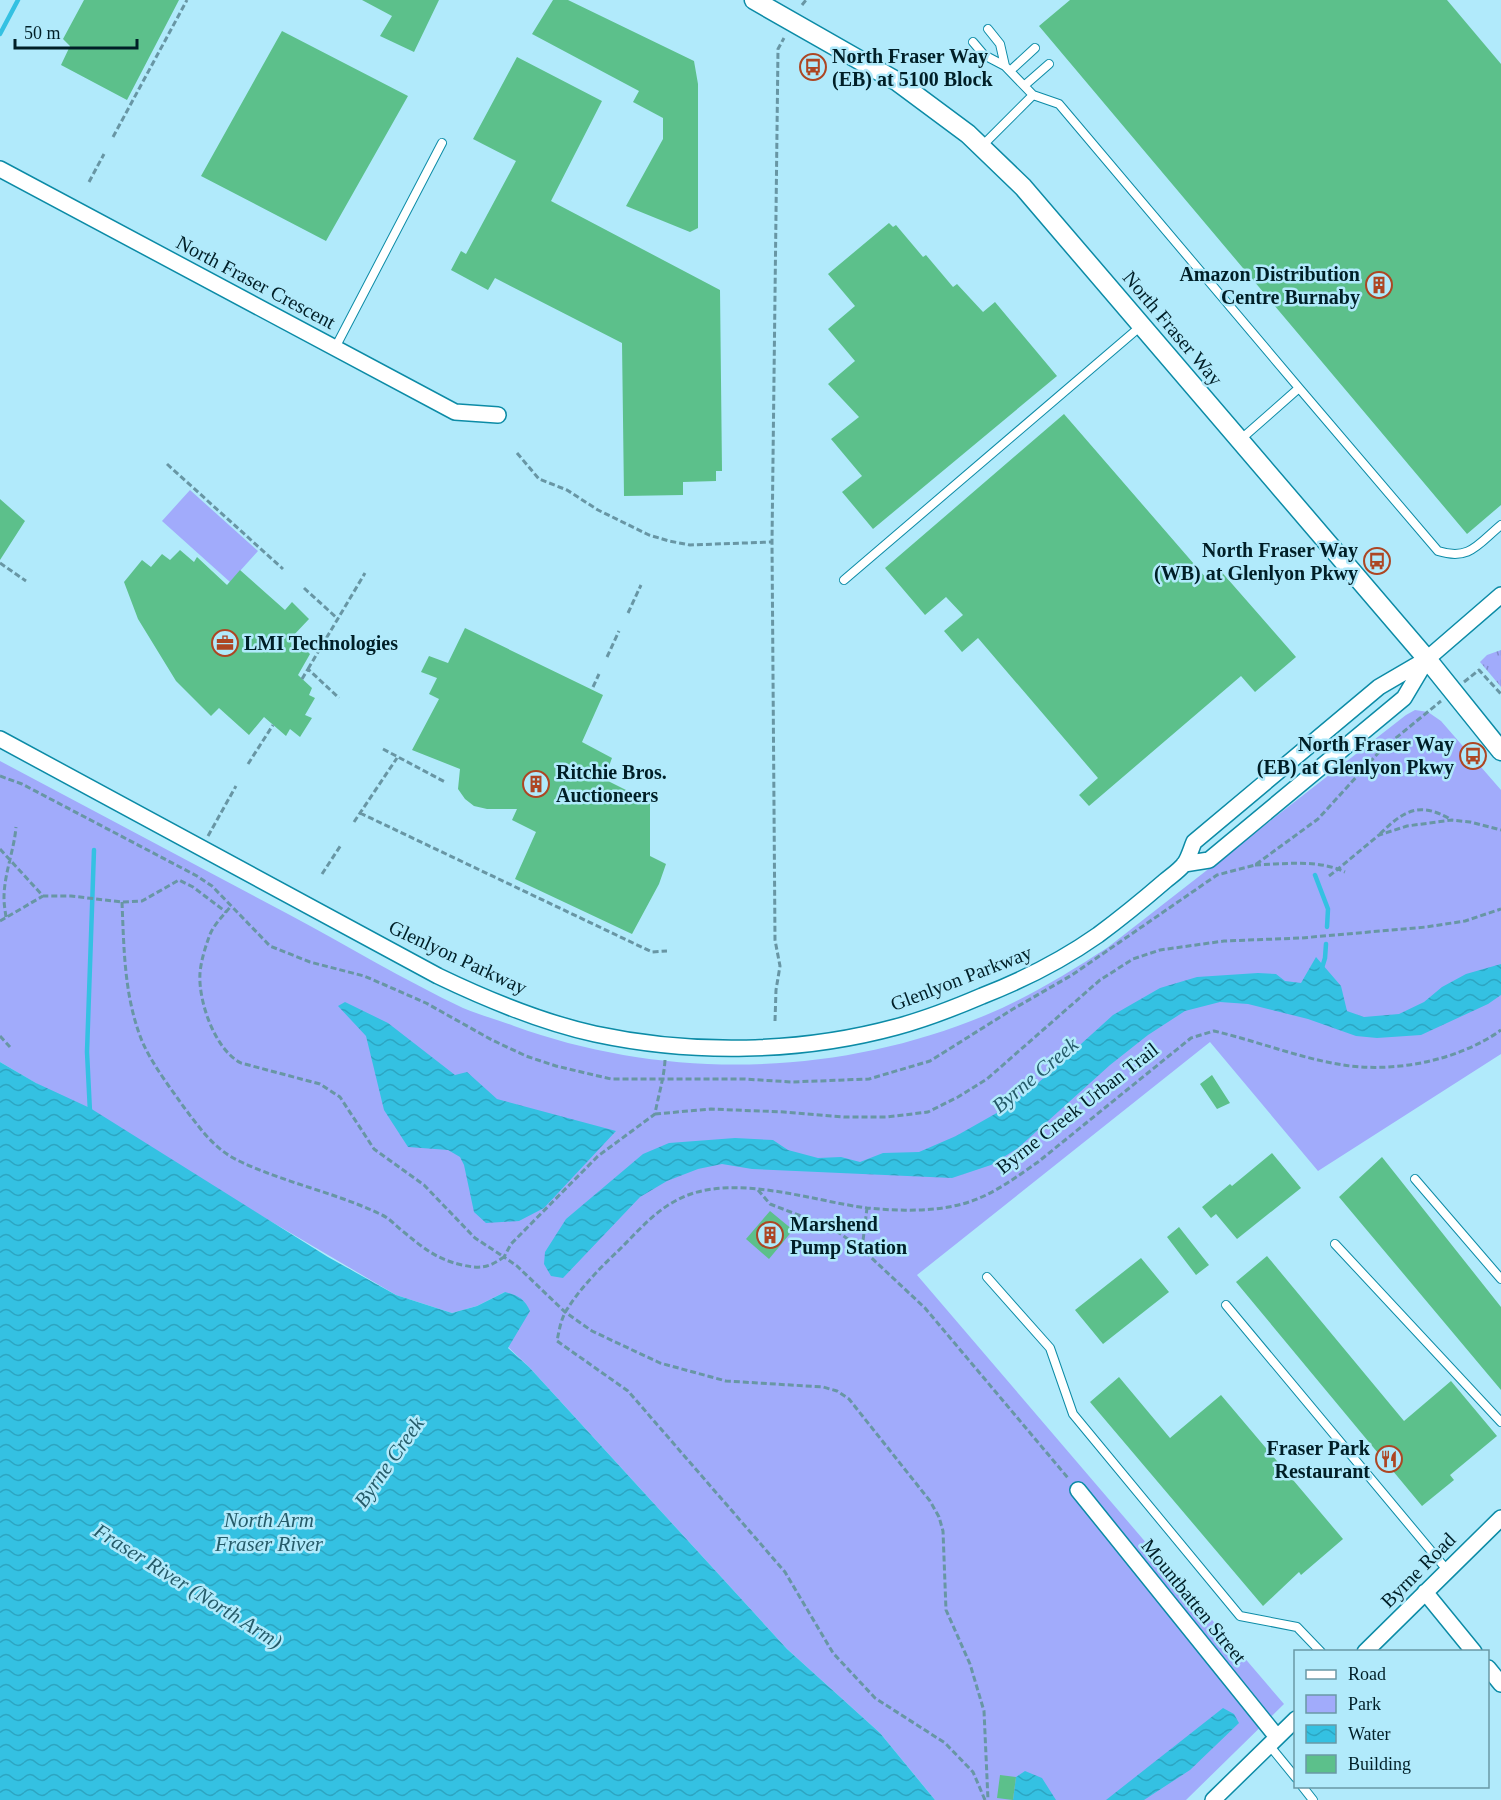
<svg xmlns="http://www.w3.org/2000/svg" width="1501" height="1800" viewBox="0 0 1501 1800" font-family="'Times New Roman',serif">
  <style>
    .grass { fill: url(#grass-tufts) }
    .park { fill: #a1abfb }
    .water { fill: url(#water-waves) }
    .lines { fill: none; stroke-linecap: round; stroke-linejoin: round }
    .stream { stroke: #34c1e2; stroke-width: 4.5 }
    .building { fill: #5cc08b }
    .service-casing { stroke: #0c8ba6; stroke-width: 10 }
    .minor-casing { stroke: #0c8ba6; stroke-width: 18 }
    .tertiary-casing { stroke: #0c8ba6; stroke-width: 21 }
    .path { stroke: #6896a4; stroke-width: 3; stroke-dasharray: 6 3; stroke-linecap: butt }
    .service { stroke: #fff; stroke-width: 8 }
    .minor { stroke: #fff; stroke-width: 15 }
    .tertiary { stroke: #fff; stroke-width: 18 }
    .labels { text-anchor: middle; dominant-baseline: central; stroke-width: 5; stroke-linejoin: round; paint-order: stroke }
    .poi-label { font-size: 20px; font-weight: bold; fill: #001f27; stroke: #b1eafb; text-anchor: start }
    .street-label { font-size: 20px; fill: #001f27; stroke: #b1eafb }
    .water-label { font-size: 21px; font-style: italic; fill: #255b69; stroke: #b1eafb }
  </style>
  <defs>
    <pattern id="grass-tufts" width="24" height="20" patternUnits="userSpaceOnUse" patternTransform="scale(1.5)"><rect width="24" height="20" fill="#a1abfb"/><path d="M3 7l-1-3M5 7V3M7 7l1-3M15 17l-1-3M17 17v-4M19 17l1-3" fill="none" stroke="#818bcb"/></pattern>
    <pattern id="water-waves" width="16" height="10" patternUnits="userSpaceOnUse" patternTransform="scale(1.5)"><rect width="16" height="10" fill="#34c1e2"/><path d="M0 5q4-4 8 0t8 0" fill="none" stroke="#2ca5c2"/></pattern>
  </defs>
  <rect width="100%" height="100%" fill="#b1eafb"/>
  <path class="grass" d="M1501 650V687L1480 662 1487 655Z"/>
  <path class="park" d="M190 490 258 551 230 582 162 521Z
    M1415 710 1428 712 1441 721 1501 790V1054L1318 1171 1210 1042 917 1275 1284 1704 1186 1800H935L880 1733 787 1649 529 1367 508 1347 505 1292 477 1306 452 1313 396 1295 0 1062V761C96 812 192 863 288 914 346 945 404 980 463 1008 480 1015 498 1020 514 1026 666 1081 837 1077 986 1015 1029 997 1068 973 1107 948L1406 715Z"/>
  <path class="water" d="M1316 957 1341 986 1347 1011 1364 1017 1399 1014 1424 1002 1442 987 1466 974 1501 964V995L1488 1004 1421 1035 1377 1038 1356 1036 1308 1019 1248 1004 1220 1002 1185 1011 1148 1035 1110 1065 1018 1148 991 1165 952 1178 752 1169 722 1164 698 1169 667 1181 640 1197 563 1278 551 1276 544 1264 545 1252 566 1219 643 1154 669 1143 735 1138 773 1140 788 1150 818 1158 841 1157 860 1162 883 1153 919 1152 956 1136 1002 1110 1038 1083 1113 1015 1160 988 1197 977 1258 973 1276 974 1285 981 1301 983Z
    M345 1002 388 1023 455 1075 467 1072 497 1099 616 1131 544 1208 519 1221 486 1223 474 1212 464 1165 460 1157 448 1150 408 1147 384 1110 366 1036 338 1006Z
    M0 1062 36 1083 90 1108 328 1257 396 1295 452 1313 477 1306 505 1292C517 1295 525 1299 530 1311L508 1348 529 1367 787 1649 880 1733 935 1800H0Z
    M1223 1708 1234 1714 1239 1723 1190 1770 1144 1800H1106Z
    M1025 1771 1042 1778 1056 1800H1010H1013L1016 1777Z"/>
  <g class="lines">
    <path class="stream" d="M0 34 18 0
      M1315 875 1328 909 1327 927
      M1321 971 1325 958 1326 944
      M90 1112 87 1052 94 850"/>
  </g>
  <path class="building" d="M84 0H179L127 100 61 65 70 46 63 39Z
    M362 0H439L414 52 380 36 392 16Z
    M553 0H568L694 61 698 84V228L690 232 626 206 663 139V118L633 102 639 91 532 34Z
    M1070 0H1447L1501 64V505L1467 534 1039 26Z
    M282 31 408 96 326 241 201 176Z
    M517 57 602 101 551 201 720 290 722 471H716V481L683 482V495L624 496 622 343 495 278 488 290 451 270 461 251 466 254 516 161 473 139Z
    M889 223 893 227 896 225 923 257 926 255 953 287 957 284 983 312 995 302 1057 376 873 529 842 492 862 476 831 439 859 417 828 384 855 361 828 329 855 306 828 274Z
    M1064 414 1207 579 1219 569 1296 657 1255 692 1241 676 1089 806 1079 795 1098 778 978 638 962 652 944 631 963 615 946 597 925 615 885 568Z
    M0 499 25 521 0 560Z
    M180 550 194 562 197 557 227 585 240 570 285 610 292 602 309 619 292 637 310 654 298 675 312 688 309 695 315 698 305 715 312 718 300 737 290 729 286 736 264 717 249 735 219 708 211 716 176 681 138 619 124 582 142 560 151 567 162 554 170 560Z
    M465 628 603 695 582 742 612 758 604 779 650 802V856L666 864 659 884 632 934 515 879 536 832 512 820 517 809H487L474 806 465 799 458 789 460 769 412 750 439 699 429 694 437 678 421 672 429 656 448 663Z
    M1212 1075 1230 1103 1217 1109 1200 1084Z
    M1272 1153 1301 1188 1237 1239 1216 1214 1211 1218 1202 1207 1230 1184 1232 1186Z
    M1382 1157 1501 1307V1390L1339 1197Z
    M770 1211 793 1230 769 1259 746 1239Z
    M1179 1227 1209 1265 1196 1275 1167 1237Z
    M1267 1256 1404 1421 1451 1381 1497 1436 1450 1475 1454 1480 1422 1506 1236 1282Z
    M1141 1258 1169 1292 1103 1344 1075 1310Z
    M1119 1377 1170 1438 1221 1395 1343 1539 1301 1575 1299 1572 1263 1606 1090 1402Z
    M1000 1775 1016 1777 1013 1800 997 1798Z"/>
  <g class="lines">
    <defs>
      <path id="service" d="M973 42 984 55 1005 66 1000 44 988 29
        M1005 66 1033 95
        M1010 71 1035 48
        M1025 85 1049 64
        M982 146 1033 95 1059 104 1299 388 1240 440
        M335 348 442 143
        M1299 388 1438 551C1470 561 1478 544 1501 525
        M844 580 1141 326
        M1415 1179 1501 1279
        M1335 1244 1501 1422
        M987 1277 1050 1348 1073 1414 1240 1616 1297 1627 1321 1652
        M1226 1305 1447 1570
        M1269 1745 1296 1778
        M1302 1786 1313 1800"/>
      <path id="minor" d="M0 169 455 412 498 415
        M0 739 438 976C488 1000 540 1022 595 1034 693 1055 800 1053 896 1027 926 1019 954 1008 982 996 1023 980 1061 961 1098 935 1121 918 1143 900 1165 881 1171 876 1180 870 1185 863 1189 857 1191 849 1194 842L1379 687 1427 659 1501 595
        M1184 864 1209 860 1404 698 1426 661
        M1078 1490 1277 1737
        M1425 1592 1474 1652
        M1365 1652 1501 1518
        M1488 1668 1501 1684
        M1213 1800 1296 1719"/>
      <path id="tertiary" d="M754 0 898 82 968 134 1023 187 1427 659 1501 751"/>
    </defs>
    <use href="#service" class="service-casing"/>
    <use href="#minor" class="minor-casing"/>
    <use href="#tertiary" class="tertiary-casing"/>
    <path class="path" d="M802 5 806 0
      M113 137 187 0
      M89 182 104 154
      M517 453 539 479 567 490 598 510 649 535 669 541 690 545 772 542
      M167 464 283 569
      M0 563 26 581
      M304 588 338 619
      M628 613 641 585
      M607 657 619 631
      M308 669 365 573
      M302 679 308 669 339 698
      M1464 682 1479 670 1501 694
      M593 687 599 674
      M383 749 445 782
      M1466 760 1473 756
      M248 764 273 725
      M0 776 22 784 197 876 212 886 270 946 310 962 364 976 385 985 426 1003 492 1040 526 1056 556 1066 611 1079H744L792 1082 869 1079 930 1061 1013 1009 1072 975 1217 875 1255 865 1318 819 1380 751 1441 701
      M360 813 652 952 667 951
      M354 822 397 758
      M1380 834C1403 811 1419 801 1450 819
      M208 836 236 786
      M0 849 43 896H71L122 902 142 901 179 880 193 887 226 912
      M1255 865C1283 864 1312 860 1338 869L1379 835 1407 826 1452 820 1470 822 1501 830
      M322 874 341 845
      M1329 876 1338 869 1345 872
      M122 902C124 949 124 996 142 1041 152 1064 169 1086 183 1106 199 1127 213 1148 237 1160 284 1183 335 1192 382 1215 389 1218 394 1224 400 1229 421 1246 435 1259 462 1265 481 1269 488 1268 504 1257L475 1238 424 1185 374 1149 340 1097 320 1084 241 1063C215 1050 198 1001 200 973 201 961 205 948 209 937 213 925 223 916 231 906
      M6 917C5 910 4 904 4 898 4 874 14 851 16 827
      M0 921 43 896
      M775 1021 776 990 780 966 775 940 772 542 778 49 784 38
      M0 1036 10 1047
      M665 1060C664 1079 658 1096 655 1114L598 1156 511 1244 504 1257 517 1266 565 1312 592 1331 660 1363 726 1381 823 1387 837 1391 849 1399 930 1501 939 1517 943 1531 946 1610 970 1664 984 1711 988 1800
      M655 1114 711 1109 784 1112 844 1117H887L928 1112 958 1097 987 1079 1100 980 1133 959 1160 950 1224 941 1301 938 1426 927 1465 921 1501 909
      M758 1190 770 1204 832 1228 862 1249 925 1308 1068 1478
      M862 1249 867 1208
      M985 1800 973 1772 945 1743 875 1698 833 1653 785 1572 628 1391 557 1341C559 1331 561 1319 566 1311 580 1288 601 1267 620 1249 638 1231 656 1210 679 1199 732 1172 812 1201 867 1208 898 1211 933 1212 962 1204 990 1197 1015 1178 1038 1162L1191 1038 1214 1031C1257 1041 1299 1058 1343 1065 1394 1073 1458 1061 1501 1030"/>
    <use href="#service" class="service"/>
    <use href="#minor" class="minor"/>
    <use href="#tertiary" class="tertiary"/>
  </g>
  <defs>
    <symbol id="bus-ring" viewBox="-11 -11 22 22"><circle r="9.5" fill="#b1eafb" stroke="#ad4623" stroke-width="1.5"/><path d="M-5-6H5V4H4V6H2V4H-2V6H-4V4H-5ZM-3.5-4V0h7V-4ZM-3.5 1.2v1.5H-2V1.2ZM2 1.2v1.5H3.5V1.2Z" fill="#ad4623"/></symbol>
    <symbol id="building-ring" viewBox="-11 -11 22 22"><circle r="9.5" fill="#b1eafb" stroke="#ad4623" stroke-width="1.5"/><path d="M-4-6H4V6H1V3H-1V6H-4ZM-2.5-4.3h1.7v1.8h-1.7ZM.8-4.3h1.7v1.8H.8ZM-2.5-1h1.7V.8h-1.7ZM.8-1h1.7V.8H.8Z" fill="#ad4623"/></symbol>
    <symbol id="office-ring" viewBox="-11 -11 22 22"><circle r="9.5" fill="#b1eafb" stroke="#ad4623" stroke-width="1.5"/><path d="M-6-3h4V-5.5h4V-3h4V5H-6ZM-1-4.5V-3h2v-1.5ZM-6 0V1H6V0Z" fill="#ad4623"/></symbol>
    <symbol id="restaurant-ring" viewBox="-11 -11 22 22"><circle r="9.5" fill="#b1eafb" stroke="#ad4623" stroke-width="1.5"/><path d="M-5-6h1v4h1v-4h1v4h1v-4h1v5L-1.5 .5V6h-2V.5L-5-1ZM5-6V6H3V1.5H1.5Q1.5-4 5-6Z" fill="#ad4623"/></symbol>
  </defs>
  <g fill-rule="evenodd">
    <use href="#bus-ring" x="798" y="52" width="30" height="30"/>
    <use href="#building-ring" x="1364" y="270" width="30" height="30"/>
    <use href="#bus-ring" x="1362" y="546" width="30" height="30"/>
    <use href="#office-ring" x="210" y="628" width="30" height="30"/>
    <use href="#bus-ring" x="1458" y="741" width="30" height="30"/>
    <use href="#building-ring" x="521" y="769" width="30" height="30"/>
    <use href="#building-ring" x="755" y="1220" width="30" height="30"/>
    <use href="#restaurant-ring" x="1374" y="1444" width="30" height="30"/>
  </g>
  <g class="labels">
    <g class="poi-label">
      <text x="832" y="56">North Fraser Way<tspan x="832" dy="23">(EB) at 5100 Block</tspan></text>
      <text x="1360" y="274" text-anchor="end">Amazon Distribution<tspan x="1360" dy="23">Centre Burnaby</tspan></text>
      <text x="1358" y="550" text-anchor="end">North Fraser Way<tspan x="1358" dy="23">(WB) at Glenlyon Pkwy</tspan></text>
      <text x="244" y="643">LMI Technologies</text>
      <text x="1454" y="744" text-anchor="end">North Fraser Way<tspan x="1454" dy="23">(EB) at Glenlyon Pkwy</tspan></text>
      <text x="556" y="772">Ritchie Bros.<tspan x="556" dy="23">Auctioneers</tspan></text>
      <text x="790" y="1224">Marshend<tspan x="790" dy="23">Pump Station</tspan></text>
      <text x="1370" y="1448" text-anchor="end">Fraser Park<tspan x="1370" dy="23">Restaurant</tspan></text>
    </g>
    <g class="street-label">
      <text transform="translate(256 282) rotate(28)">North Fraser Crescent</text>
      <text transform="translate(1173 328) rotate(50)">North Fraser Way</text>
      <text transform="translate(458 957) rotate(25)">Glenlyon Parkway</text>
      <text transform="translate(961 978) rotate(-21)">Glenlyon Parkway</text>
      <text transform="translate(1077 1108) rotate(-38)">Byrne Creek Urban Trail</text>
      <text transform="translate(1418 1570) rotate(-45)">Byrne Road</text>
      <text transform="translate(1194 1601) rotate(51)">Mountbatten Street</text>
    </g>
    <g class="water-label">
      <text transform="translate(1035 1075) rotate(-40)">Byrne Creek</text>
      <text transform="translate(389 1462) rotate(-55)">Byrne Creek</text>
      <text x="269" y="1520">North Arm<tspan x="269" dy="24">Fraser River</tspan></text>
      <text transform="translate(188 1586) rotate(32)">Fraser River (North Arm)</text>
    </g>
  </g>
  <rect x="1294" y="1650" width="195" height="138" fill="#b1eafb" stroke="#6a99a6" stroke-width="1.5"/>
  <rect x="1306" y="1670" width="30" height="9" fill="#ffffff" stroke="#6a99a6" stroke-width="1.5"/>
  <text x="1348" y="1680" font-size="18" fill="#001f27">Road</text>
  <rect x="1306" y="1695" width="30" height="18" fill="#a1abfb" stroke="#6a99a6" stroke-width="1.5"/>
  <text x="1348" y="1710" font-size="18" fill="#001f27">Park</text>
  <rect x="1306" y="1725" width="30" height="18" fill="url(#water-waves)" stroke="#6a99a6" stroke-width="1.5"/>
  <text x="1348" y="1740" font-size="18" fill="#001f27">Water</text>
  <rect x="1306" y="1755" width="30" height="18" fill="#5cc08b" stroke="#6a99a6" stroke-width="1.5"/>
  <text x="1348" y="1770" font-size="18" fill="#001f27">Building</text>
  <path d="M15 39v9h122v-9" fill="none" stroke="#001f27" stroke-width="3"/>
  <text x="24" y="39" font-size="18" fill="#001f27" stroke="#b1eafb" stroke-width="4.5" paint-order="stroke">50 m</text>
</svg>
